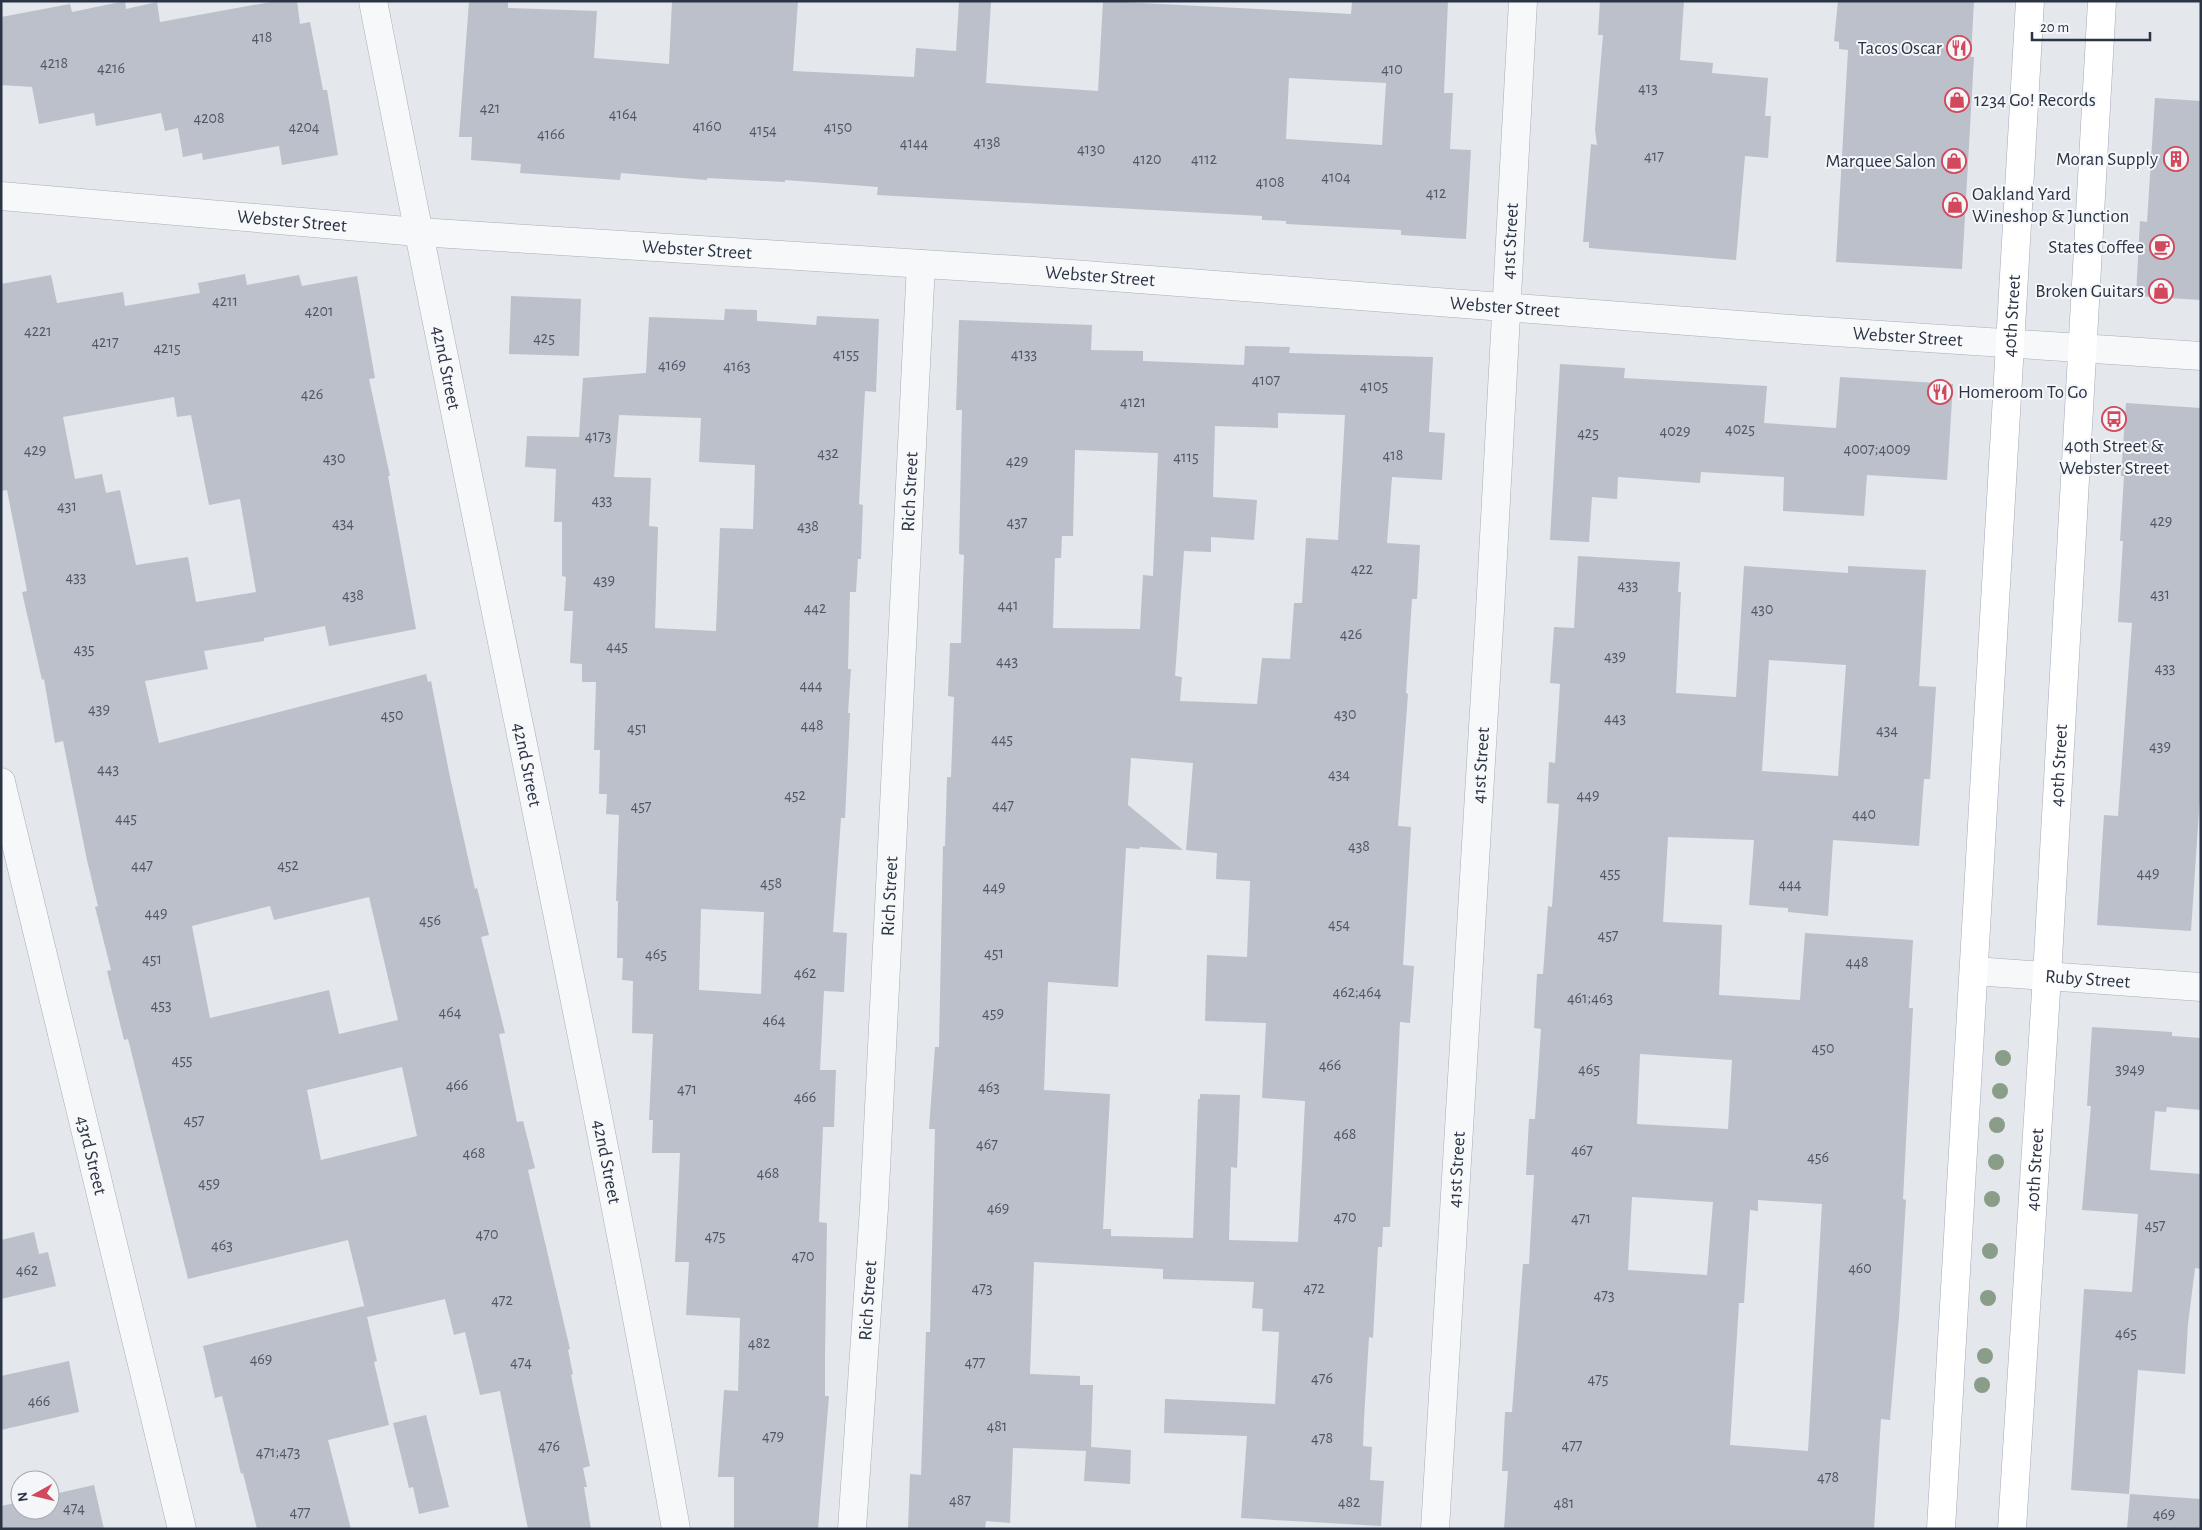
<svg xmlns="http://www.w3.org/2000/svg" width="2202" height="1530" viewBox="0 0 2202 1530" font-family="'Alegreya Sans',sans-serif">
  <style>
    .building { fill: #bbc0ca; fill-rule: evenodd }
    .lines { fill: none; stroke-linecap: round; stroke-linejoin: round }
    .minor-casing { stroke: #a9aeb7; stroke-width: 29 }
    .major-casing { stroke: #a3abb8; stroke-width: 29 }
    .minor { stroke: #f7f8fa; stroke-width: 28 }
    .major { stroke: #fff; stroke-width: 28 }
    .tree { fill: #899d89 }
    .labels { text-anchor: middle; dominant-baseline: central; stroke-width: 4; stroke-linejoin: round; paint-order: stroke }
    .number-label { font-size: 16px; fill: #4f5766 }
    .poi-label { font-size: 19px; fill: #2b3445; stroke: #f4f6f9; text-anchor: end }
    .street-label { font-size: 19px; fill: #2b3445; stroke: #f4f6f9 }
  </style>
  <rect width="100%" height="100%" fill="#e4e7ec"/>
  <path class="building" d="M125 1 126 9 157 2 160 22 276 1H297L300 24 310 22 323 90H327L338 155 282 165 279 146 203 160 202 153 183 157 178 128 165 131 161 113 96 126 94 113 39 124 32 87 1 85V17L70 4 72 12Z
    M469 1H508V8L597 11 594 58 669 64 672 1H798L793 71 914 77 916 48 956 51 959 1H991L986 83 1098 91 1103 1 1351 14 1352 1H1448L1444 93H1453L1450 149 1471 150 1466 239 1401 235V230L1286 224V221L1262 220V216L877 195 878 187 785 180V182L707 178V180L621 173 620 180 520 173 521 164 471 160 472 137H459ZM1289 78 1386 83 1382 145 1286 139Z
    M1600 1H1684L1680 60 1713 63 1712 73 1768 78 1765 116H1771L1768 158 1745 156 1736 260 1589 248V242H1583L1591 144 1597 145 1595 130 1603 35H1598Z
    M1838 1H1974L1971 57H1974L1962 269 1836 262 1848 50 1839 49V42L1834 41Z
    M2155 98 2201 101V300L2136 296 2140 221 2147 222Z
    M245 274 247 285 299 275 302 286 357 276 375 378 369 379 390 476H388L416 629 329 646 325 626 264 638V641L204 651 208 669 145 681 159 743 426 674 428 682 431 681 450 777 475 889 477 888 489 935 481 937 505 1033 499 1034 517 1122 523 1121 535 1168 528 1170 570 1349 568 1350 573 1374 571 1375 590 1466 583 1468 587 1487H584L591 1529H528L500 1391 480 1395 465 1332 454 1335 445 1299 367 1317 377 1361 374 1362 389 1425 328 1440 351 1529H257L243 1473 241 1474 222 1396 215 1398 203 1346 364 1306 366 1313 348 1240 188 1279 128 1039 124 1040 107 971 111 970 95 907 98 906 87 860 63 741 55 743 44 679 42 680 22 592 27 591 7 490 1 491V284L51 275 57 303 123 292 125 306 200 293 198 283ZM174 397 177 417 191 415 209 505 240 499 256 592 196 602 188 557 136 565 120 490 106 493 102 474 75 479 63 417ZM369 897 398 1020 339 1034 329 990 210 1018 192 926 270 906 274 920ZM402 1067 417 1136 321 1160 307 1090Z
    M511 296 581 299 579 356 509 354Z
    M725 309 757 310V321L816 325 817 316 879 319 876 392 865 391 859 504 863 505 861 559H858L856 592H850L848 669H851L848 713H850L845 818H841L833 932 847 933 844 992 824 991 820 1070H836L834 1127H823L819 1222 827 1223 825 1355V1396H829L818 1529H734V1477H718L724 1390 738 1391 740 1318 686 1315 689 1262H675L680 1153H652L653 1120H649L653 1034 632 1033 633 981 622 980 623 958H617L618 901H616L619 815 606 814 607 794H599L600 750H594L596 682H582V664L570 663 573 611H564L566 577 562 576V522H554L556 469 525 467 527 436 579 437 583 378 646 373 649 317 724 320ZM619 415 701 418 699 462 755 465 753 529 720 528 716 631 655 628 658 527 649 526 651 478 614 477ZM701 909 764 912 761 994 699 990Z
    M959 320 1092 325 1091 350 1143 351V361L1244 365 1245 346 1290 347 1289 353 1433 357 1429 432 1445 433 1442 480 1392 477 1387 543 1420 545 1417 599H1412L1406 693 1408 694 1398 826 1411 827 1403 965 1414 966 1410 1023 1400 1022 1390 1227H1383L1382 1247H1378L1373 1338 1369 1337 1364 1419 1363 1446 1372 1447 1370 1480 1384 1481 1381 1526 1241 1518 1247 1436 1164 1433 1165 1399 1275 1404 1279 1332 1262 1331 1263 1309 1252 1308 1254 1282 1163 1279V1269L1034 1262 1030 1374 1080 1376V1385H1093L1091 1447 1131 1450 1130 1484 1084 1481 1086 1451 1013 1448 1010 1523 986 1521 985 1529H908L910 1474 921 1475 926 1332H930L935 1129H929L935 1047H939L943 846H945L947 777H951L954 697 948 696 950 643H961L964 555 959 554 962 410H956ZM1278 413 1345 415 1338 540 1306 538 1302 603H1294L1290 659 1262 658 1257 704 1180 701 1182 677 1175 676 1184 551 1211 552V537L1254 540 1257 500 1213 497 1215 426 1278 428ZM1075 450 1158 453 1153 576 1143 575 1140 629 1053 628 1055 558H1061L1062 536H1073ZM1131 758 1193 763 1186 850 1217 853 1216 879 1250 881 1247 957 1207 955 1205 1021 1266 1023 1262 1098 1305 1101 1298 1242 1229 1240 1231 1167 1237 1168 1240 1095 1200 1094V1099H1198L1193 1238 1111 1236V1229H1103L1110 1094 1044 1090 1048 982 1118 987 1126 848 1139 849 1140 847 1183 850 1128 805Z
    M1560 364 1625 368 1624 378 1767 386 1764 423 1836 428 1840 377 1953 384 1947 480 1867 475 1864 516 1783 511 1784 477 1701 472 1700 483 1618 477 1617 499 1592 497 1589 542 1550 540Z
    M2126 403 2201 408V781L2191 931 2097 925 2104 815 2118 816 2132 623 2118 622 2123 541H2120L2124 476H2121Z
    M1578 556 1680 562 1678 592H1681L1676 693 1736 697 1744 566 1848 573V566L1926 570 1919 686 1936 687 1930 779H1924L1919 846 1833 840 1828 916 1788 912V908L1749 905 1754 840 1668 837 1663 922 1722 925 1719 995 1800 1000 1805 933 1913 940 1909 1008H1913L1903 1199 1906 1200 1899 1317 1890 1420 1881 1419 1874 1529H1504L1508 1471H1502L1505 1412H1512L1523 1264H1529L1534 1175H1526L1529 1119H1535L1541 1029 1534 1028 1537 974H1543L1548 906 1552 907 1559 804 1547 803 1549 762 1555 763 1560 684 1550 683 1554 627 1574 628ZM1769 660 1846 665 1838 776 1762 771ZM1640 1054 1732 1060 1728 1129 1637 1124ZM1632 1197 1713 1202 1707 1275 1628 1270ZM1758 1200 1822 1204 1808 1451 1730 1445 1739 1303H1744L1750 1210 1758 1211Z
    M2092 1027 2172 1032V1036L2201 1038V1110L2167 1107 2166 1112 2155 1111 2150 1170 2201 1174V1269L2195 1268 2188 1324 2185 1374 2138 1370 2129 1494 2071 1490 2084 1289 2132 1292 2138 1214 2082 1210 2091 1106H2087Z
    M34 1232 39 1254 48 1252 56 1286 1 1299V1240Z
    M69 1361 79 1412 1 1430V1376Z
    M426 1415 449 1507 419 1514 413 1487 409 1488 393 1423Z
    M94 1485 104 1529H1V1506L20 1502V1510H50V1495Z
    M2130 1494 2201 1499V1529H2127Z"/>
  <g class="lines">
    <defs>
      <g id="minor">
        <path id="s1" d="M373 1C472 511 584 1018 676 1529"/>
        <path id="s2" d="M1 196 418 232 1033 271 1805 330 2201 356"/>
        <path id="s3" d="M1 782 182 1529"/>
        <path id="s4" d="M1974 971 2201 987"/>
        <path id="s5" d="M852 1529 874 1208 921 264"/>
        <path id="s6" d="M1435 1529 1490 611 1523 1"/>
      </g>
      <g id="major">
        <path id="s7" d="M1941 1529 2030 1"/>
        <path id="s8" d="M2012 1529 2047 976 2102 1"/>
      </g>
    </defs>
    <use href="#minor" class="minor-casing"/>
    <use href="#major" class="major-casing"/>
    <use href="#minor" class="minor"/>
    <use href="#major" class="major"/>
  </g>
  <g class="tree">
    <circle cx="2003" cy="1058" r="8"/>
    <circle cx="2000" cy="1091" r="8"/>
    <circle cx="1997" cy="1125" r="8"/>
    <circle cx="1996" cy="1162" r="8"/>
    <circle cx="1992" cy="1199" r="8"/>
    <circle cx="1990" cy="1251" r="8"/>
    <circle cx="1988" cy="1298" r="8"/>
    <circle cx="1985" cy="1356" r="8"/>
    <circle cx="1982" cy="1385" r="8"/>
  </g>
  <defs>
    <symbol id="restaurant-ring" viewBox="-11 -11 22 22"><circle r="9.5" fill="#f4f6f9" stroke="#d1495b" stroke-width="1.5"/><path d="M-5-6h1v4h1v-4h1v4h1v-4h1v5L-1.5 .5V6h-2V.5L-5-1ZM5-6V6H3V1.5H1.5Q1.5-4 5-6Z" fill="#d1495b"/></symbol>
    <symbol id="shop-ring" viewBox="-11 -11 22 22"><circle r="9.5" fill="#f4f6f9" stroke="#d1495b" stroke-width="1.5"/><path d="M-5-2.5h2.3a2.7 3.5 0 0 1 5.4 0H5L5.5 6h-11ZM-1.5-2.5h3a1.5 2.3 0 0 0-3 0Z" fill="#d1495b"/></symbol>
    <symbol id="building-ring" viewBox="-11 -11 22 22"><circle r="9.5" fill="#f4f6f9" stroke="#d1495b" stroke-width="1.5"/><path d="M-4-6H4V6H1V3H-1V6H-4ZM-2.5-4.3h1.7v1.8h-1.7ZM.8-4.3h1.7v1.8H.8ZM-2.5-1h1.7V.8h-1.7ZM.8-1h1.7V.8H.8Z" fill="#d1495b"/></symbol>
    <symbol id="cafe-ring" viewBox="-11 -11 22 22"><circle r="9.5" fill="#f4f6f9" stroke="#d1495b" stroke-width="1.5"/><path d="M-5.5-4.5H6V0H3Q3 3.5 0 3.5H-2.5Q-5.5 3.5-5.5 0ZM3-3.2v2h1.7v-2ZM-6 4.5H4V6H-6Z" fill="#d1495b"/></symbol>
    <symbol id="bus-ring" viewBox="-11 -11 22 22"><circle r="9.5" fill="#f4f6f9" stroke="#d1495b" stroke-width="1.5"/><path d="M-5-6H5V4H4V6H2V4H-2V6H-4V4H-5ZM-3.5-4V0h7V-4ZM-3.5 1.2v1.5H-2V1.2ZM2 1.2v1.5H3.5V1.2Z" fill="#d1495b"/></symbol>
  </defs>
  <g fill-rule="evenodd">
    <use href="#restaurant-ring" x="1945" y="34" width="28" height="28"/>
    <use href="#shop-ring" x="1943" y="86" width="28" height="28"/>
    <use href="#building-ring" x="2162" y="145" width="28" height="28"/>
    <use href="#shop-ring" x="1940" y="147" width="28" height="28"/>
    <use href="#shop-ring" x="1941" y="191" width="28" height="28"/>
    <use href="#cafe-ring" x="2148" y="233" width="28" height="28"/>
    <use href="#shop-ring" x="2147" y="277" width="28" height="28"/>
    <use href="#restaurant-ring" x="1926" y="378" width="28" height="28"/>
    <use href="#bus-ring" x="2100" y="405" width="28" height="28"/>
  </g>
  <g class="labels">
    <g class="number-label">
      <text x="262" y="37">418</text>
      <text x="54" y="63">4218</text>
      <text x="111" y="68">4216</text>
      <text x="1392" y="69">410</text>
      <text x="1648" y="88">413</text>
      <text x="490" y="108">421</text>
      <text x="623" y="114">4164</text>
      <text x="209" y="118">4208</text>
      <text x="707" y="126">4160</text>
      <text x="304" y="127">4204</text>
      <text x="838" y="127">4150</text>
      <text x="763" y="130">4154</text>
      <text x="551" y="134">4166</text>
      <text x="987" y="142">4138</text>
      <text x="914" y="143">4144</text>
      <text x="1091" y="149">4130</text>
      <text x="1654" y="156">417</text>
      <text x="1147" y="159">4120</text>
      <text x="1204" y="159">4112</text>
      <text x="1336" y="177">4104</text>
      <text x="1270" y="182">4108</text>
      <text x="1436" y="193">412</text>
      <text x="225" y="301">4211</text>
      <text x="319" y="311">4201</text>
      <text x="38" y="331">4221</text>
      <text x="544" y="338">425</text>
      <text x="105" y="342">4217</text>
      <text x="167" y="348">4215</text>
      <text x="846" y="354">4155</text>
      <text x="1024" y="354">4133</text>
      <text x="672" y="365">4169</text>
      <text x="737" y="366">4163</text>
      <text x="1266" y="380">4107</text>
      <text x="1374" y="386">4105</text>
      <text x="312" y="394">426</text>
      <text x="1133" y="402">4121</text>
      <text x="1740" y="429">4025</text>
      <text x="1675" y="431">4029</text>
      <text x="1588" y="433">425</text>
      <text x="598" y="436">4173</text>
      <text x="1877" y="449">4007;4009</text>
      <text x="35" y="450">429</text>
      <text x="828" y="453">432</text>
      <text x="1393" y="455">418</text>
      <text x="1186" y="457">4115</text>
      <text x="334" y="458">430</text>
      <text x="1017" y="461">429</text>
      <text x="602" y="500">433</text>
      <text x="67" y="506">431</text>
      <text x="2161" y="521">429</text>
      <text x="1017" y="522">437</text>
      <text x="343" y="523">434</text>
      <text x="808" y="526">438</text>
      <text x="1362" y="569">422</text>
      <text x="76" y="577">433</text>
      <text x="604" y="580">439</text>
      <text x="1628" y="585">433</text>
      <text x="2160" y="594">431</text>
      <text x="353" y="595">438</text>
      <text x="1008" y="605">441</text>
      <text x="815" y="608">442</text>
      <text x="1762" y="609">430</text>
      <text x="1351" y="634">426</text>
      <text x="617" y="646">445</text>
      <text x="84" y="649">435</text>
      <text x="1615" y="656">439</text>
      <text x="1007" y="661">443</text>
      <text x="2165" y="668">433</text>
      <text x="811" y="685">444</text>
      <text x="99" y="709">439</text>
      <text x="1345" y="714">430</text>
      <text x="392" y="715">450</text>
      <text x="1615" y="718">443</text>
      <text x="812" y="725">448</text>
      <text x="637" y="728">451</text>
      <text x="1887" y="730">434</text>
      <text x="1002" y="739">445</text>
      <text x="2160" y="746">439</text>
      <text x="108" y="769">443</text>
      <text x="1339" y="774">434</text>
      <text x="795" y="795">452</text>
      <text x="1588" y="795">449</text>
      <text x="1003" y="805">447</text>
      <text x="641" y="806">457</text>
      <text x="1864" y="814">440</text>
      <text x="126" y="818">445</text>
      <text x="1359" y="846">438</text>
      <text x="142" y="865">447</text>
      <text x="288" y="865">452</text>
      <text x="1610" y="873">455</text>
      <text x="2148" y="873">449</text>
      <text x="771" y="883">458</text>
      <text x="1790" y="884">444</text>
      <text x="994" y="887">449</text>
      <text x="156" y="913">449</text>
      <text x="430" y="920">456</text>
      <text x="1339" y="924">454</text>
      <text x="1608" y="935">457</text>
      <text x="994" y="953">451</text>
      <text x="656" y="954">465</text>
      <text x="152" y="959">451</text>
      <text x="1857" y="962">448</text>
      <text x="805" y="973">462</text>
      <text x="1357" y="992">462;464</text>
      <text x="1590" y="998">461;463</text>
      <text x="161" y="1005">453</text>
      <text x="450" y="1012">464</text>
      <text x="993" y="1013">459</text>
      <text x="774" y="1020">464</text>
      <text x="1823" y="1048">450</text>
      <text x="182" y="1060">455</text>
      <text x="1330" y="1065">466</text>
      <text x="1589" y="1069">465</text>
      <text x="2130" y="1069">3949</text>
      <text x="457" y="1085">466</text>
      <text x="989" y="1087">463</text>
      <text x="687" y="1089">471</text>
      <text x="805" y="1097">466</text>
      <text x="194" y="1120">457</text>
      <text x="1345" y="1134">468</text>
      <text x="987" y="1144">467</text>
      <text x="1582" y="1150">467</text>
      <text x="474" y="1153">468</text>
      <text x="1818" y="1157">456</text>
      <text x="768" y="1173">468</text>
      <text x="209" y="1183">459</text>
      <text x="998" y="1208">469</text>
      <text x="1345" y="1217">470</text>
      <text x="1581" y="1218">471</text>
      <text x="2155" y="1225">457</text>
      <text x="487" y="1234">470</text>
      <text x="715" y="1236">475</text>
      <text x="222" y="1245">463</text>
      <text x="803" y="1256">470</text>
      <text x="1860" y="1268">460</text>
      <text x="27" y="1270">462</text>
      <text x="982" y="1288">473</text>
      <text x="1314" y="1288">472</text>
      <text x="1604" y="1295">473</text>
      <text x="502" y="1300">472</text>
      <text x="2126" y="1333">465</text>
      <text x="759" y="1343">482</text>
      <text x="261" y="1359">469</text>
      <text x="521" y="1362">474</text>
      <text x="975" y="1362">477</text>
      <text x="1322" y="1378">476</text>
      <text x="1598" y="1379">475</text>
      <text x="39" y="1401">466</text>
      <text x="997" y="1426">481</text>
      <text x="773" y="1436">479</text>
      <text x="1322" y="1438">478</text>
      <text x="1572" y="1445">477</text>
      <text x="549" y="1446">476</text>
      <text x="278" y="1452">471;473</text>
      <text x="1828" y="1477">478</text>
      <text x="960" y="1500">487</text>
      <text x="1349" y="1502">482</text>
      <text x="1564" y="1503">481</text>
      <text x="74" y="1508">474</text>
      <text x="300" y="1512">477</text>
      <text x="2164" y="1514">469</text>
    </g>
    <g class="poi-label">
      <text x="1942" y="48">Tacos Oscar</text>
      <text x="1974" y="100" text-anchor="start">1234 Go! Records</text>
      <text x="2158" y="159">Moran Supply</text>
      <text x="1936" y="161">Marquee Salon</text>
      <text x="1972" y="194" text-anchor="start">Oakland Yard<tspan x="1972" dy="22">Wineshop &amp; Junction</tspan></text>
      <text x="2144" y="247">States Coffee</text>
      <text x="2144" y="291">Broken Guitars</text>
      <text x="1958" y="392" text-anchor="start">Homeroom To Go</text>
      <text x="2114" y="446" text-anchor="middle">40th Street &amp;<tspan x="2114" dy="22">Webster Street</tspan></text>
    </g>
    <g class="street-label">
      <text stroke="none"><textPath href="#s2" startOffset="292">Webster Street</textPath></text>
      <text stroke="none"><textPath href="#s6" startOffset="1290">41st Street</textPath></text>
      <text stroke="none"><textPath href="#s2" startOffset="698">Webster Street</textPath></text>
      <text stroke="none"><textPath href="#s2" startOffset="1102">Webster Street</textPath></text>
      <text stroke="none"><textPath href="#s2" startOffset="1508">Webster Street</textPath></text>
      <text stroke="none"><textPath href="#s7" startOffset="1215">40th Street</textPath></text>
      <text stroke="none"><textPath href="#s2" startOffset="1912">Webster Street</textPath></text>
      <text stroke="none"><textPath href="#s1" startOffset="374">42nd Street</textPath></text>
      <text stroke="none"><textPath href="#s5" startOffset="1039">Rich Street</textPath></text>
      <text stroke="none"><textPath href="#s1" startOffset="779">42nd Street</textPath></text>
      <text stroke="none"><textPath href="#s6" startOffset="765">41st Street</textPath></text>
      <text stroke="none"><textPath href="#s8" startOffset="765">40th Street</textPath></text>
      <text stroke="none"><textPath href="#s5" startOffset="634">Rich Street</textPath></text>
      <text stroke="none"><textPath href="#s4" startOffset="114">Ruby Street</textPath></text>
      <text stroke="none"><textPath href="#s3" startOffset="384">43rd Street</textPath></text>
      <text stroke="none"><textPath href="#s1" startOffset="1184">42nd Street</textPath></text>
      <text stroke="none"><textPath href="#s6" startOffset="360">41st Street</textPath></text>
      <text stroke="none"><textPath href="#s8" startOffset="360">40th Street</textPath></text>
      <text stroke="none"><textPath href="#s5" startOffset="229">Rich Street</textPath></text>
    </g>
  </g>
  <rect width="2202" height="1530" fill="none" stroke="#2b3445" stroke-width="5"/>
  <g transform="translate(35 1495) rotate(262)"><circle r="24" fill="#f4f6f9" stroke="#a4a8b1"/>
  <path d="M0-4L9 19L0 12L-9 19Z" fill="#d1495b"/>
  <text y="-8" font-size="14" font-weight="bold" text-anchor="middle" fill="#2b3445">N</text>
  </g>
  <path d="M2032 32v8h118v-8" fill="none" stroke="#2b3445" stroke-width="2.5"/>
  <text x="2040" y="32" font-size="15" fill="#2b3445" stroke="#f4f6f9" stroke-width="4" paint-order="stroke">20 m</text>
</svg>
